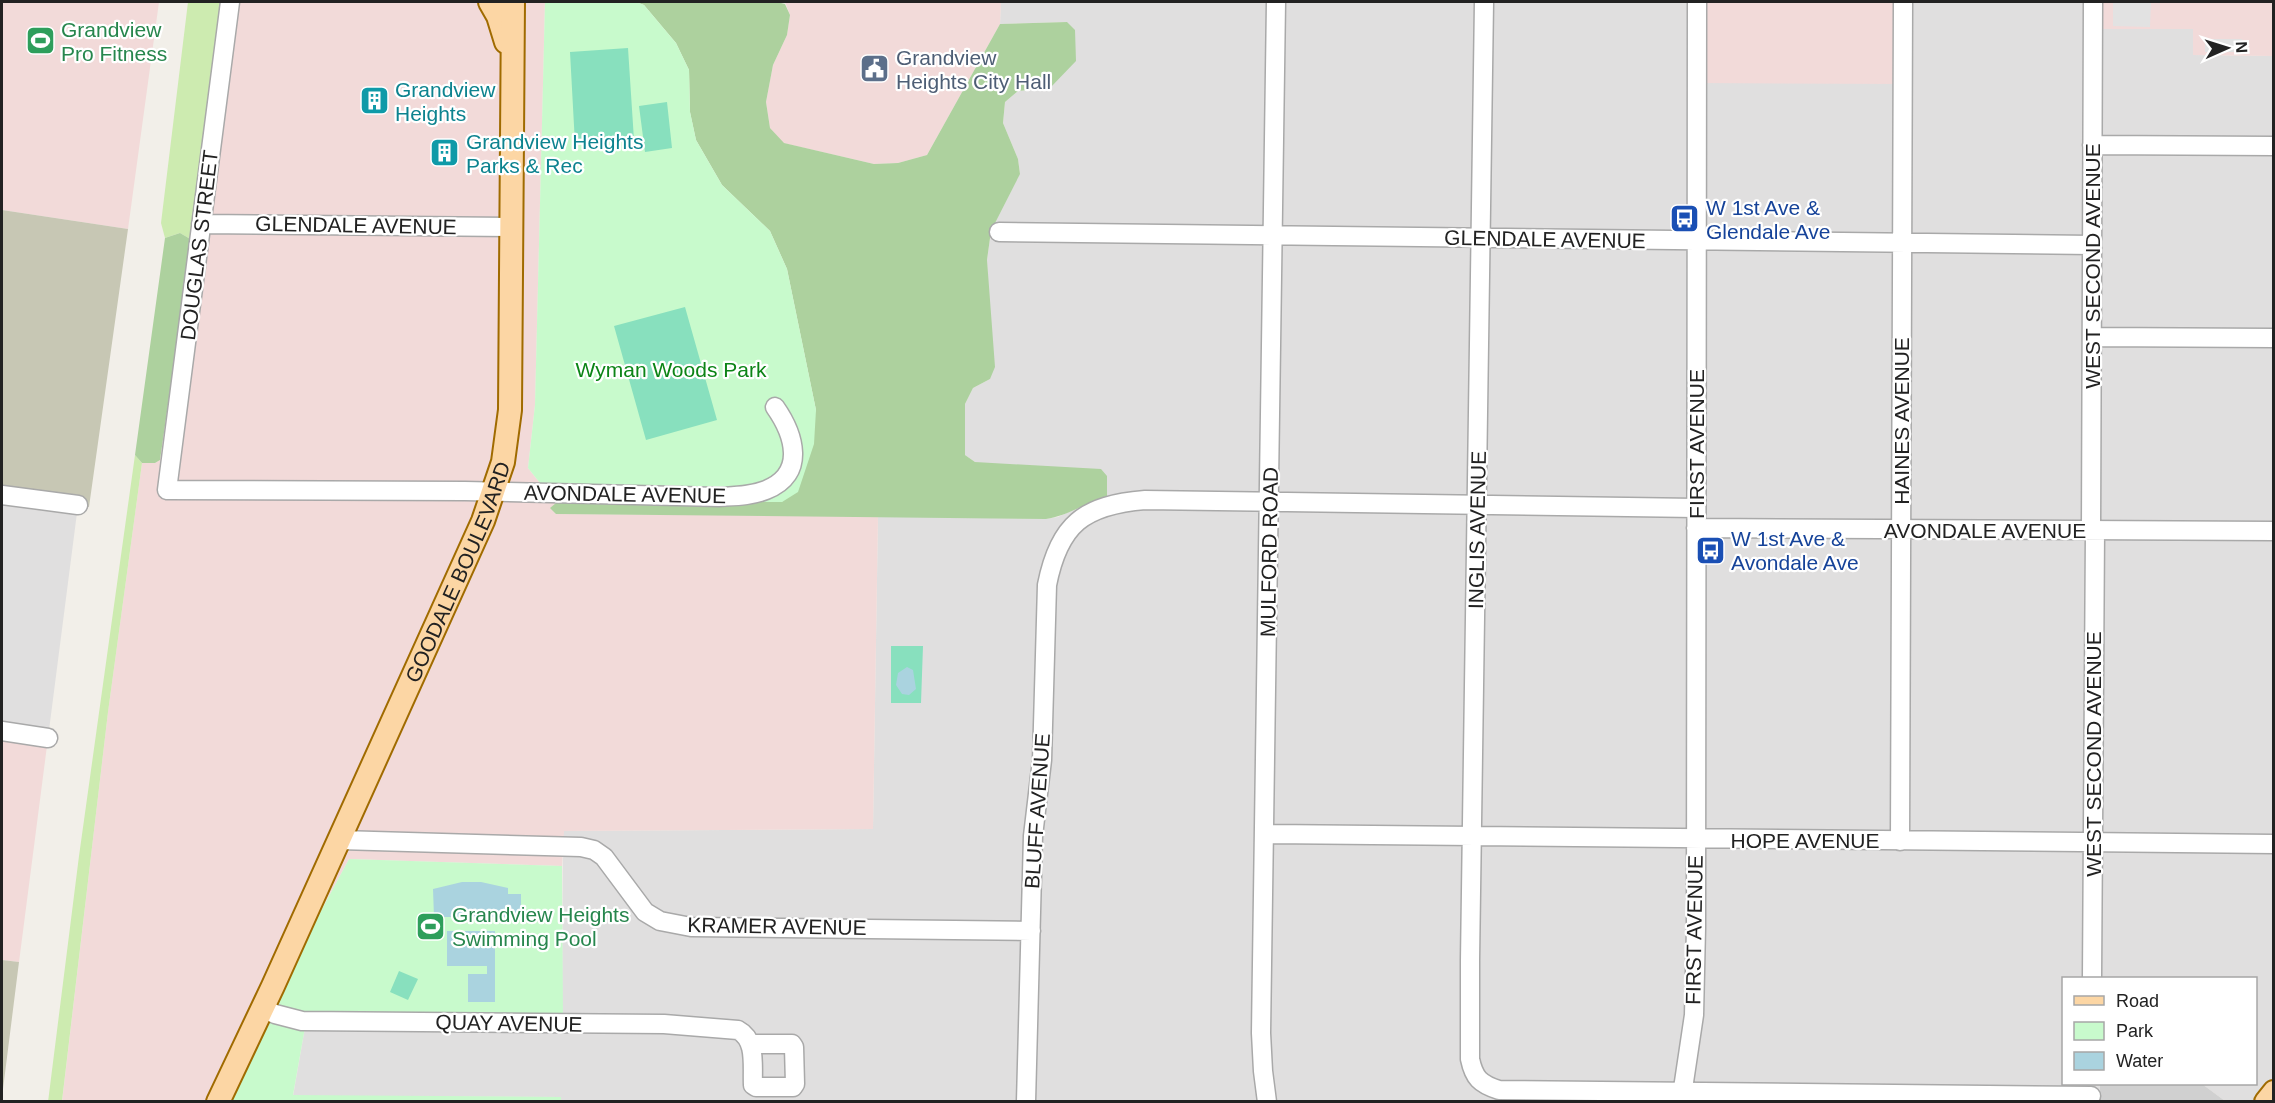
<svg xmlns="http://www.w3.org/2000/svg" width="2275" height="1103" viewBox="0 0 2275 1103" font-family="Arial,sans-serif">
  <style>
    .residential { fill: #e0dfdf }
    .commercial { fill: #f2dad9 }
    .religious { fill: #d0d0d0 }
    .construction { fill: #c7c7b4 }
    .grass { fill: #cdebb0 }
    .forest { fill: #add19e }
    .park { fill: #c8facc }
    .pitch { fill: #88e0be }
    .parking { fill: #e2e2e2 }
    .water { fill: #aad3df }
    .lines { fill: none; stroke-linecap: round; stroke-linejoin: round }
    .minor-casing { stroke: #a9a9a9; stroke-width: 21 }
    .major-casing { stroke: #a06b00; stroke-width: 26 }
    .minor { stroke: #fff; stroke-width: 18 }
    .major { stroke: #fcd6a4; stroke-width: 22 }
    .labels { text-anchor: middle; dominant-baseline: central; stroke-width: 4.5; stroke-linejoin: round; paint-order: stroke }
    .leisure-label { font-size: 21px; fill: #27864d; stroke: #fff; text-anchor: start }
    .service-label { font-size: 21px; fill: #4e5e75; stroke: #fff; text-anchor: start }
    .culture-label { font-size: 21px; fill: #0d838f; stroke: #fff; text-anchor: start }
    .transit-label { font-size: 21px; fill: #164399; stroke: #fff; text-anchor: start }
    .street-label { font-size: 21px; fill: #222; stroke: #fff }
    .park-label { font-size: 21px; fill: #0c8416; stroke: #fff }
  </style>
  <rect width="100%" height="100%" fill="#f2efe9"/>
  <path class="residential" d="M1001 2H2096V29H2193V55L2273 56V1101H2225L2202 1084H2256V978H2064V1084H2100V1101L561 1102V1097L293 1096 307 1016 562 1019 563 831 873 829 878 516 1046 519 1058 517 1089 502 1107 496 975 462 965 455V404L973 388 990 379 987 260 991 231 1020 173 1018 159 1003 123 1005 102 1018 91 1050 88 1067 22 1000 24Z
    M2 495 78 505 48 738 2 731Z"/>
  <path class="commercial" d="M2 2H159L128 229 2 210Z
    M222 2H545L535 405 528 468 556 503 551 508 556 514 878 516 873 829 564 831 562 866 349 859 218 1101 62 1102 108 712 142 463H155L160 460 192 240Z
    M785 2H1001L1000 24 927 155 898 163 874 164 783 143 770 128 766 102 773 65 787 35 790 15Z
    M1700 2H1902L1901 84 1699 83Z
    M2096 2H2273V56L2193 55V29H2096Z
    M2 731 48 738 19 962 2 960Z"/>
  <path class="religious" d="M2100 1084H2202L2225 1101H2100Z"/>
  <path class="construction" d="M2 210 128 229 89 507 2 495Z
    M2 960 19 962 2 1097Z"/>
  <path class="grass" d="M188 2H222L192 240 180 233 165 238 161 223Z
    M135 455 142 463 108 712 62 1101 48 1102 79 856Z"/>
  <path class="forest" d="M636 2H777L785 4 790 15 787 35 773 65 766 102 770 128 784 143 874 164 898 163 927 155 1000 24 1067 22 1075 30 1076 61 1050 88 1018 91 1005 102 1003 123 1018 159 1020 174 991 231 987 260 995 367 990 379 973 388 965 404V455L975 462 1101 469 1107 476V496C1086 503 1067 516 1046 519L556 514 550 508 556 503 782 502 816 410 787 269 770 231 722 185 696 140 690 112 689 70 676 43 644 5Z
    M180 233 192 240 160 460 155 463H142L135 455 165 238Z"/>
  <path class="park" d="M545 2H636L644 5 676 43 689 70 690 112 696 140 722 185 770 231 787 269 816 410 814 444 798 492 782 502 556 503 528 468 535 405Z
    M349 859 562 866 563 1019 307 1016 293 1095 561 1097V1101L218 1102Z"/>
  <path class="pitch" d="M628 48 634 140 575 144 570 52Z
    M667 102 672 148 645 152 639 106Z
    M685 307 717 420 646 440 614 326Z
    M891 646H923L921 703H891Z
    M399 971 418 979 408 1000 390 992Z"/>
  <path class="parking" d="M2113 2H2151L2150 27 2113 26Z
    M2205 39H2242V52H2205Z"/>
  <path class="water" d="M907 667 913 670 916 689 909 695 902 694 896 685 898 673Z
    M462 882H481L508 888V894H521V917H434L433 889Z
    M447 931H495V1002H468V974H487V966H447Z"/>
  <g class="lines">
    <defs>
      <path id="minor" d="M230 2 167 490 465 491 719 497C735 496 751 496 766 490 807 474 794 434 775 407
        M1484 2 1470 960V1059C1474 1078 1480 1084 1499 1090L2091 1096
        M2092 145 2274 146
        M201 224 511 227
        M999 232 2092 245
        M2092 337 2274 338
        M2 495 78 505
        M1696 528 2274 531
        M2091 530 2093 2
        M2 731 48 738
        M1265 834 2274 844
        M340 840 581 847 594 850 604 857 645 912 660 921 691 927 1031 931
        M1900 841 1903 2
        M2092 978 2095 530
        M262 1008 275 1014 302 1021 664 1024 738 1030C757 1040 752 1066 753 1085L756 1087H793L795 1084 794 1047 792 1044H751
        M1026 1102 1033 836 1042 760 1047 585C1059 524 1084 505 1145 500L1696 508
        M1267 1102 1263 1071 1261 1033 1276 2
        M1681 1102 1694 1015 1696 928 1697 2"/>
      <g id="major">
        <path d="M490 2 498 16 506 42"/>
        <path id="s1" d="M218 1102 273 986 483 521 503 462 510 410 513 2"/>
        <path d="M2266 1102 2274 1092"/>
      </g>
    </defs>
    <use href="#minor" class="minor-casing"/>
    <use href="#major" class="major-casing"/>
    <use href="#minor" class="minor"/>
    <use href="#major" class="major"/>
  </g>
  <defs>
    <symbol id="stadium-square" viewBox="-11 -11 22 22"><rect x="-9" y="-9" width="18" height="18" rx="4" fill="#2e9e5b" stroke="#fff"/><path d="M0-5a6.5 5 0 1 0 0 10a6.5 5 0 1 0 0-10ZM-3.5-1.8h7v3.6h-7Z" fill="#fff"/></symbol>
    <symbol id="civic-square" viewBox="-11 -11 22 22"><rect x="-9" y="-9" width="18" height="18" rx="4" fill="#5c6f8a" stroke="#fff"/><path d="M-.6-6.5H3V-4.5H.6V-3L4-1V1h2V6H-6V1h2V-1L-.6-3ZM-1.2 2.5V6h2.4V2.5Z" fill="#fff"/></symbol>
    <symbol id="building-square" viewBox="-11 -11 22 22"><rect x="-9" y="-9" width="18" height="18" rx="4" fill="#0f9aa8" stroke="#fff"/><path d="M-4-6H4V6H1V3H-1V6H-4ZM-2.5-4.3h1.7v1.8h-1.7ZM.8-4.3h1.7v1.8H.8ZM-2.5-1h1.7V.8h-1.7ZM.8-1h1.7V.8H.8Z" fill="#fff"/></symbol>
    <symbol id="bus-square" viewBox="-11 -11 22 22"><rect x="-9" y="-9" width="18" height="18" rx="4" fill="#1a4fb4" stroke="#fff"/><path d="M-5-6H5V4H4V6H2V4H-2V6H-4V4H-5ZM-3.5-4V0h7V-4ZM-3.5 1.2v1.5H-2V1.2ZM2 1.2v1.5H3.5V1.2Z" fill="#fff"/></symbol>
  </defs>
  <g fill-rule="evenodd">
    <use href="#stadium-square" x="24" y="24" width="33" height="33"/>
    <use href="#civic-square" x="858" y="52" width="33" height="33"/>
    <use href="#building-square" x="358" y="84" width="33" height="33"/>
    <use href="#building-square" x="428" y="136" width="33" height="33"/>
    <use href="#bus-square" x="1668" y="202" width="33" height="33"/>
    <use href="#bus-square" x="1694" y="534" width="33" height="33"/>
    <use href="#stadium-square" x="414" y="910" width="33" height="33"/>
  </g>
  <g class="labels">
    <g class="leisure-label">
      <text x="61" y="29">Grandview<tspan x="61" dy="24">Pro Fitness</tspan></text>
      <text x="452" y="914">Grandview Heights<tspan x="452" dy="24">Swimming Pool</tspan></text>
    </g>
    <g class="service-label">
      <text x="896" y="57">Grandview<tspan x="896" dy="24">Heights City Hall</tspan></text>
    </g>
    <g class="culture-label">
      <text x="395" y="89">Grandview<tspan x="395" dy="24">Heights</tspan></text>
      <text x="466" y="141">Grandview Heights<tspan x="466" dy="24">Parks &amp; Rec</tspan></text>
    </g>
    <g class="transit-label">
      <text x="1706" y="207">W 1st Ave &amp;<tspan x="1706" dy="24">Glendale Ave</tspan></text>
      <text x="1731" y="538">W 1st Ave &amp;<tspan x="1731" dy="24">Avondale Ave</tspan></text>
    </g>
    <g class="street-label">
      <text transform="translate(356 225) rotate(1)">GLENDALE AVENUE</text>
      <text transform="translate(1545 239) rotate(1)">GLENDALE AVENUE</text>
      <text transform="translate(199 245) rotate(-83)">DOUGLAS STREET</text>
      <text transform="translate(2092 266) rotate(-90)">WEST SECOND AVENUE</text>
      <text transform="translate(1901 421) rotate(-90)">HAINES AVENUE</text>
      <text transform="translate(1696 444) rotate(-90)">FIRST AVENUE</text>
      <text transform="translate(625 494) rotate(1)">AVONDALE AVENUE</text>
      <text transform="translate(1477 530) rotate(-89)">INGLIS AVENUE</text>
      <text x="1985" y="530">AVONDALE AVENUE</text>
      <text transform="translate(1269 552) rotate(-89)">MULFORD ROAD</text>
      <text stroke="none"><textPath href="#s1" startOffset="582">GOODALE BOULEVARD</textPath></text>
      <text transform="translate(2093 754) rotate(-90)">WEST SECOND AVENUE</text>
      <text transform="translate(1037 811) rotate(-86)">BLUFF AVENUE</text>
      <text x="1805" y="840">HOPE AVENUE</text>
      <text transform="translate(777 926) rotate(1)">KRAMER AVENUE</text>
      <text transform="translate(1694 930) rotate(-89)">FIRST AVENUE</text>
      <text transform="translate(509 1023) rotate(1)">QUAY AVENUE</text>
    </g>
    <g class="park-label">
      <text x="671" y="369">Wyman Woods Park</text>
    </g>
  </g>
  <rect width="2275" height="1103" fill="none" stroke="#222222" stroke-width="6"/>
  <rect x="2062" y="977" width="195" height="108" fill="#ffffff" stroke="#a7a7a7" stroke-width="1.5"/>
  <rect x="2074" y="996" width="30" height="9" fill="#fcd6a4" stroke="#a7a7a7" stroke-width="1.5"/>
  <text x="2116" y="1007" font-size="18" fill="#222222">Road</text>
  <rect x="2074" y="1022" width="30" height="18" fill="#c8facc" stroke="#a7a7a7" stroke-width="1.5"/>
  <text x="2116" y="1037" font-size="18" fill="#222222">Park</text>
  <rect x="2074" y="1052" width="30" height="18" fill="#aad3df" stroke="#a7a7a7" stroke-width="1.5"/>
  <text x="2116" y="1067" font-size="18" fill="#222222">Water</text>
  <g transform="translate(2227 48) rotate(87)" stroke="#ffffff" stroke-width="4.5" paint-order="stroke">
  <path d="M0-4.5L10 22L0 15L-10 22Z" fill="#222222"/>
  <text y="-9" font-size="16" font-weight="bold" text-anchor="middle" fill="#222222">N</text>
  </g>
</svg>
